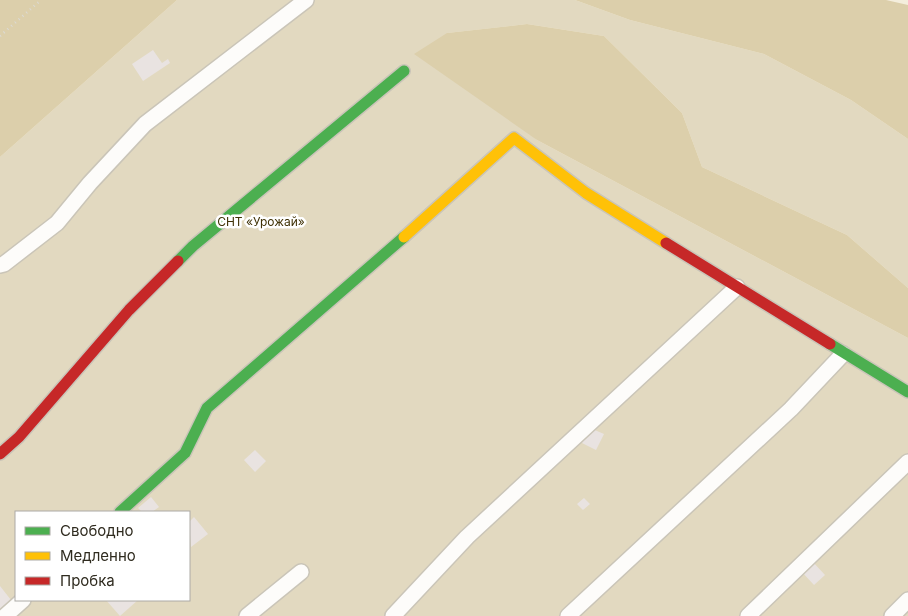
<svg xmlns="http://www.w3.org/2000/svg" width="908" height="616" viewBox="0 0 908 616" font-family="Inter,sans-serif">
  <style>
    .green { fill: #e2d9c0; fill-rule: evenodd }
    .forest { fill: #dccfab }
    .building { fill: #e9e3e1 }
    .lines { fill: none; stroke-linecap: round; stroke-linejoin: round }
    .street-casing { stroke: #cac5b8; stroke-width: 18 }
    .fast-casing { stroke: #cac5b8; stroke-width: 14 }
    .slow-casing { stroke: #cac5b8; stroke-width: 14 }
    .jam-casing { stroke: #cac5b8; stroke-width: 14 }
    .path { stroke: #dcdad4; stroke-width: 2.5; stroke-dasharray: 1 4; stroke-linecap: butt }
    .street { stroke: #fdfcfa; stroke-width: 15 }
    .fast { stroke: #4caf50; stroke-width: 11 }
    .slow { stroke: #ffc107; stroke-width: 11 }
    .jam { stroke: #c62828; stroke-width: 11 }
    .labels { text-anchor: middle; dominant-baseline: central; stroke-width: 5; stroke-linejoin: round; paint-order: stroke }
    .park-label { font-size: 12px; fill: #3f3105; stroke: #fff }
  </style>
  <rect width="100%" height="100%" fill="#f4eedd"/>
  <path class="green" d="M177 0H575L630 20 764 54 851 100 908 139V288L847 235 702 167 682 113 604 36 527 24 447 33 537 140 908 338V616H0V157ZM16 512H189V600H16Z"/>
  <path class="forest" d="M0 0H177L0 157Z
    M575 0H886L908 5V139L851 100 764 54 630 20Z
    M527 24 604 36 682 113 702 167 847 235 908 288V338L537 140 414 54 447 33Z"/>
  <path class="building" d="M153 50 162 63 168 59 170 63 143 81 132 64Z
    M590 428 604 434 596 450 582 443Z
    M255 450 266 461 255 472 244 460Z
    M151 497 159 507 152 512H142L138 508Z
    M584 498 590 504 583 510 577 504Z
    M194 517 208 534 191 547 189 522Z
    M812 561 825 575 814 585 801 571Z
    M0 586 11 600 0 609Z
    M106 600H138L120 616Z"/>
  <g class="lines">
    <defs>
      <path id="street" d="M0 265 4 264 57 223 90 183 145 124 306 0
        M5 616 23 600
        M247 616 301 572
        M393 616 467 537 737 287
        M568 616 791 409 843 354
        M748 616 908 462
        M892 616 908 600"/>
      <path id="fast" d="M178 261 193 246 404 71
        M830 344 908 392
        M120 512 185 453 207 408 404 237"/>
      <path id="slow" d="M404 237 514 138 586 193 666 243"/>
      <path id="jam" d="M666 243 830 344
        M0 454 19 437 129 310 178 261"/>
    </defs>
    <use href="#street" class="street-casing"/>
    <use href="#fast" class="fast-casing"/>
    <use href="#slow" class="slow-casing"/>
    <use href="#jam" class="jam-casing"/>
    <path class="path" d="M0 36 41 0"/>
    <use href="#street" class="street"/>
    <use href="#fast" class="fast"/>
    <use href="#slow" class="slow"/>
    <use href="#jam" class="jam"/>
  </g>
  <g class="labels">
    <g class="park-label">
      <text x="261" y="221">СНТ «Урожай»</text>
    </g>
  </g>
  <rect x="15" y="511" width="175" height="90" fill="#ffffff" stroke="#acaaa5"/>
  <rect x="25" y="527" width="25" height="8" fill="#4caf50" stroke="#acaaa5"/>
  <text x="60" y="536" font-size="15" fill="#2f2b1f">Свободно</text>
  <rect x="25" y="552" width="25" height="8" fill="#ffc107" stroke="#acaaa5"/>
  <text x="60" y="561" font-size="15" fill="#2f2b1f">Медленно</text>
  <rect x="25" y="577" width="25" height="8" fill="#c62828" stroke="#acaaa5"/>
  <text x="60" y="586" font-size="15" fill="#2f2b1f">Пробка</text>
</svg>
